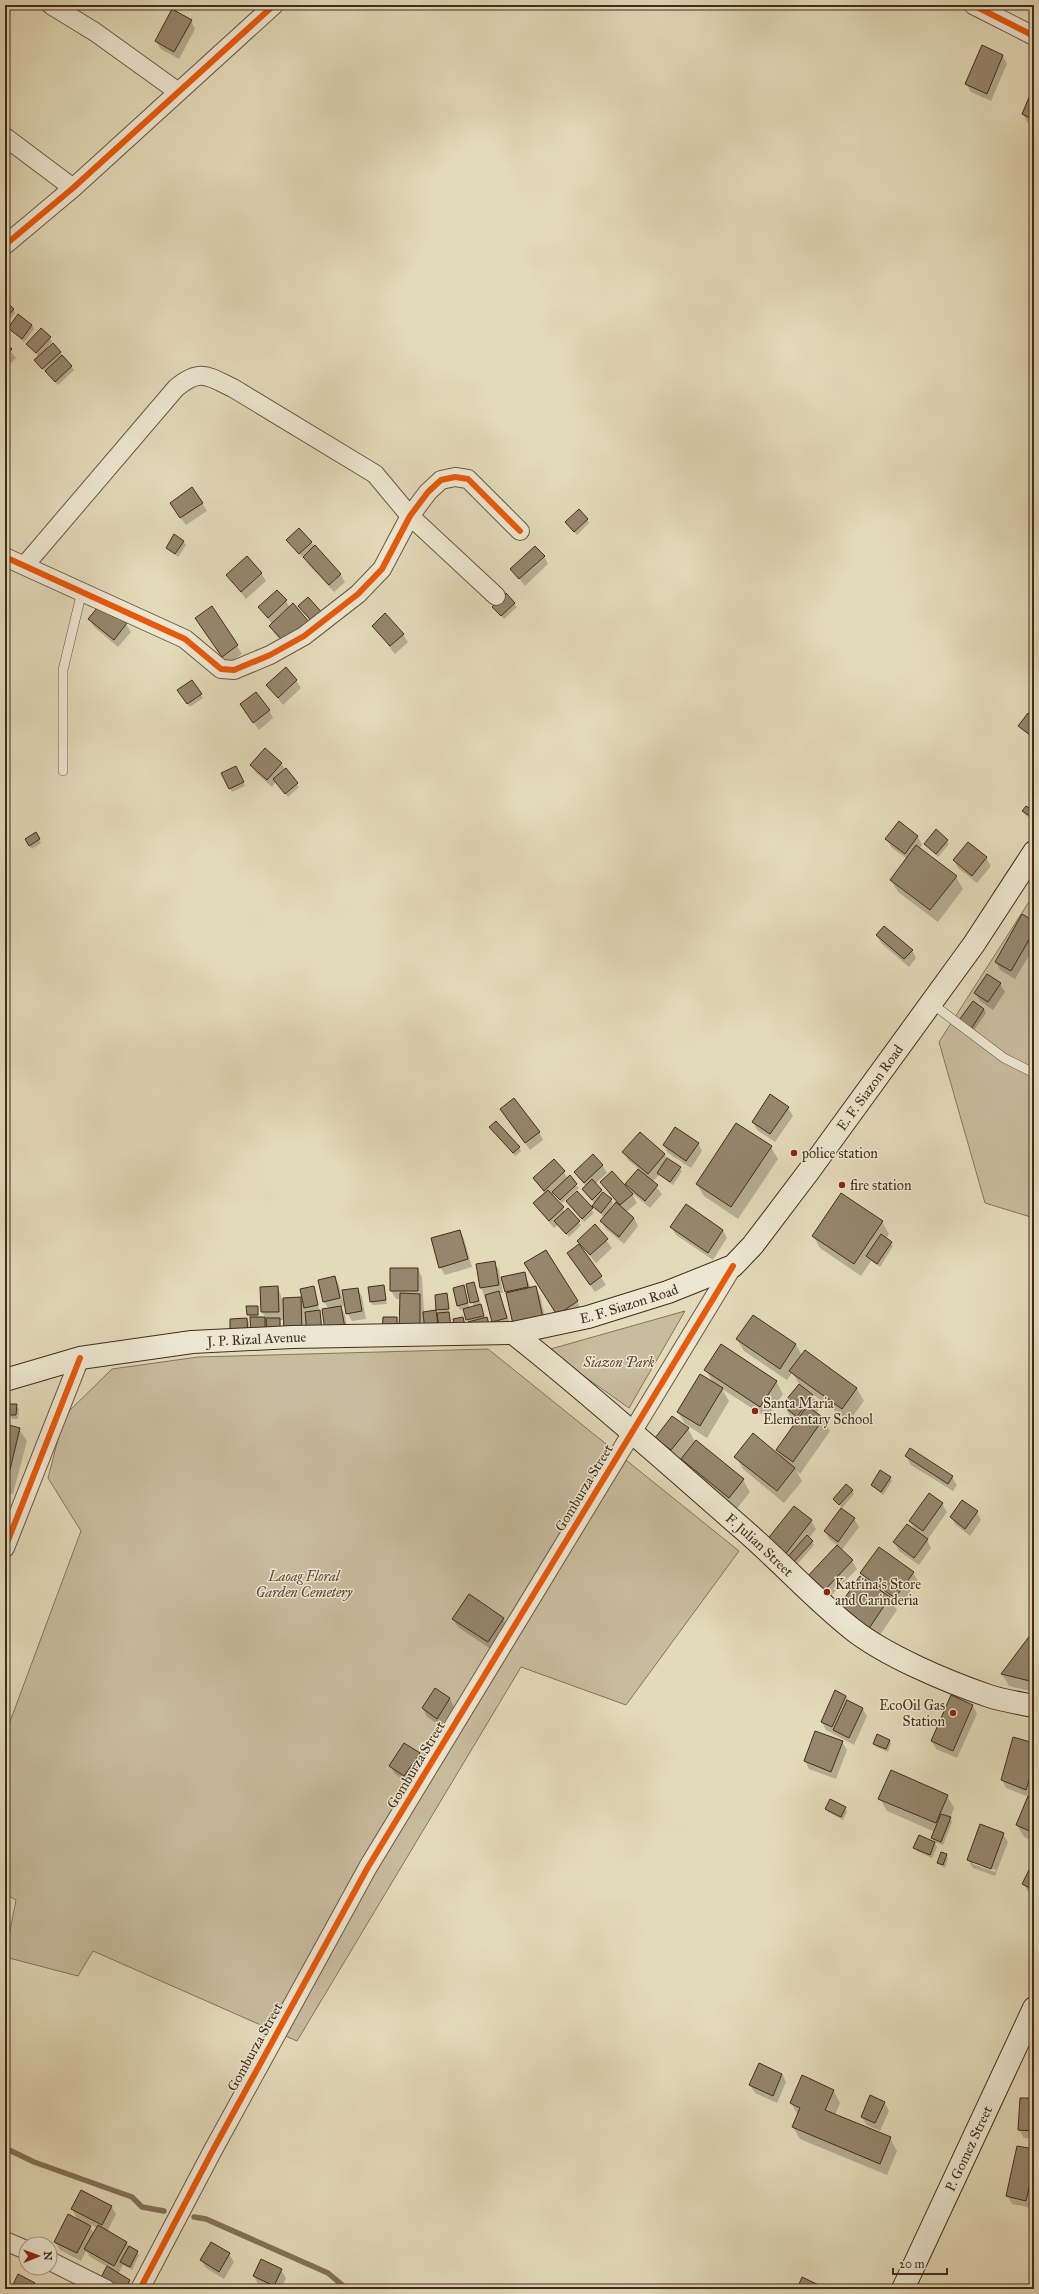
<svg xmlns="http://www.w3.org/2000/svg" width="1039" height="2294" viewBox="0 0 1039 2294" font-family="'IM FELL Great Primer',serif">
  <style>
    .green { fill: #c8bc9e; stroke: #86745c }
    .shadow { fill: #0003; fill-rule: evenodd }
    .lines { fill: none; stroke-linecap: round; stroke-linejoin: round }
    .stream { stroke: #837159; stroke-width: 5.5 }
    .building { fill: #96866d; stroke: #432c1b }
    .lane-casing { stroke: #6b5842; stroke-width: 10 }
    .street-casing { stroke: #6b5842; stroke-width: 20 }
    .secondary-casing { stroke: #432c1b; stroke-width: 24 }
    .lane { stroke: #ede7d2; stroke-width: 9 }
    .street { stroke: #ede7d2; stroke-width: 18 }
    .secondary { stroke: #ede7d2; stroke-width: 22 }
    .cycleway-casing { stroke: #ede7d2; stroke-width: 8 }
    .cycleway { stroke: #e8590c; stroke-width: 6 }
    .poi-dot { fill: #8f2418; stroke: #ede7d2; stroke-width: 1.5 }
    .labels { text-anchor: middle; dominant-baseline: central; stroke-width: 3; stroke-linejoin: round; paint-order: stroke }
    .street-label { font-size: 14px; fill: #432c1b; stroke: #ede7d2 }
    .poi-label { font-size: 14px; fill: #432c1b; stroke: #ede7d2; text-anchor: start }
    .park-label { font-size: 14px; font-style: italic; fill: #5e4935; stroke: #ede7d2 }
  </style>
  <rect width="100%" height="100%" fill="#e3dab9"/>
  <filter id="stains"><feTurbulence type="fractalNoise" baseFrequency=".005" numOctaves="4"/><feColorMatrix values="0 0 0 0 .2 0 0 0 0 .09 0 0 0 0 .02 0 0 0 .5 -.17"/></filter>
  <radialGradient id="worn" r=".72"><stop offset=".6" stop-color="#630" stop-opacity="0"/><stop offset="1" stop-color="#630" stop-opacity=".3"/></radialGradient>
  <path class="green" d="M1034 894V1218L985 1203 939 1042Z
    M685 1311 629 1408 547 1350Z
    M488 1349 739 1551 626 1705 521 1667 297 2041 93 1951 78 1976 5 1957 16 1900 5 1894V1735L81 1531 48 1478 64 1416 112 1369 198 1357Z"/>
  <path class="shadow" d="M191 21 195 29 179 59 161 49 156 41Z
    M982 47 1003 56 1007 64 991 101 971 92 966 84Z
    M1034 89V125L1027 122 1023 114Z
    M5 306 13 309 15 313 7 323Z
    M32 325 34 329 24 342 9 328Z
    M50 338 52 342 44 351 60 352 74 370 58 385 38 364 39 357 28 344Z
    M5 344 16 358 5 369Z
    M202 503 207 511 186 525 176 511Z
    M587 519 589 523 577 535 568 525Z
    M183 541 186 545 178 557 167 548Z
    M311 542 340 574 345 582 334 592 309 565 303 555 302 557 290 543Z
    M544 556 548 564 525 586 512 569Z
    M261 573 266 581 246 599 227 575Z
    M506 595 517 607 504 619 493 607Z
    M308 598 321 633 299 606Z
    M286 601 290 608 292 653 275 634 270 626 272 624 259 607Z
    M212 608 242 654 227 664 201 626Z
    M89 619 126 624 131 632 118 647 94 627Z
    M373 626 403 634 408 642 395 654Z
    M296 680 301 688 283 705 268 685Z
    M192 681 203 698 190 707 181 693Z
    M241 704 269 710 273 718 259 730Z
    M1034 718V740L1019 726Z
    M265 750 281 764 299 787 288 797 276 782 272 787 256 773 251 765Z
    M237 771 245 786 232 792 222 774Z
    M1023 811H1033L1032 819 1025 815Z
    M899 823 918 837 922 845 919 849 956 877 963 889 938 922 898 892 891 880 907 859 891 847 887 839Z
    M936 831 949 844 938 857 925 844Z
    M35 833 41 843 32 849 26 840Z
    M968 843 986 858 991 866 977 883 958 868 954 860Z
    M1034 922V947L1015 979 1000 970 996 962Z
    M877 936 912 950 916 958 909 967 882 944Z
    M1000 984 1005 992 993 1010 980 1001 975 993Z
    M984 1009 986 1013 973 1032 962 1024Z
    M788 1108 793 1116 775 1142 757 1130 753 1122Z
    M501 1110 539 1132 543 1140 530 1150Z
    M490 1127 519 1147 521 1151 515 1156Z
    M640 1133 682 1171 673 1185 659 1175 652 1182 662 1194 650 1208 631 1192 627 1184 639 1169 628 1160 624 1152Z
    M698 1143 702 1151 691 1168 668 1153 664 1145Z
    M771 1147 778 1159 738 1219 704 1196 697 1184Z
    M602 1165 607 1173 595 1184 611 1200 613 1203 610 1208 611 1209 617 1203 601 1183 632 1194 637 1203 626 1212 634 1218 638 1226 624 1244 606 1229 601 1221 604 1217 593 1206 595 1204 585 1193 583 1189 586 1187 575 1172Z
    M564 1172 568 1179 579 1188 562 1203 554 1193 552 1195 565 1212 581 1225 569 1237 558 1225 554 1228 534 1204 545 1194 534 1179Z
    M577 1192 594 1213 584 1222 567 1202Z
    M882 1222 889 1234 886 1239 893 1246 880 1267 871 1261 861 1276 820 1248 813 1236Z
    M595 1226 612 1248 596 1263 578 1241Z
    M671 1227 723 1230 727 1238 713 1260 676 1235Z
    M460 1231 464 1239 472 1267 445 1275 440 1267Z
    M568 1253 601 1277 606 1285 595 1292Z
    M494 1262 499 1270 503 1293H499L511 1326 498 1329 481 1288Z
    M418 1269 422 1277 424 1313H439L436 1295 447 1294 452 1332 385 1337 396 1318 400 1325 401 1299H396L391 1291Z
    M524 1273 531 1288 535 1287 540 1295 547 1326 506 1292Z
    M533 1276 577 1302 584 1314 564 1326Z
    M335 1277 339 1285 344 1306 341 1307 345 1315 349 1336 324 1302Z
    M474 1283 485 1319 489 1322 491 1332 469 1324 464 1309 460 1310 458 1306 454 1288 463 1286 470 1308 474 1307 467 1284Z
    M383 1286 387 1304 373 1305 371 1302Z
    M278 1287 282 1299 300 1298 304 1305 313 1287 319 1309 311 1312 319 1311 321 1315 323 1336 306 1330 283 1315V1320H280L282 1339 250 1318 248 1315 257 1307 259 1318 265 1317 262 1312Z
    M358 1289 362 1297 366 1319 352 1321 347 1313Z
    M247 1319 249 1323V1341L234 1342Z
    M737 1339 796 1345 802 1355 805 1351 857 1389 864 1401 849 1421 811 1393 820 1408 816 1414 823 1419 830 1431 800 1474 796 1470 802 1481 784 1503 743 1469 736 1457 782 1458 777 1450 797 1423 791 1418 784 1405 800 1385 792 1373 787 1380 744 1351Z
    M706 1370 776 1381 783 1394 767 1418 722 1389 729 1401 707 1438 685 1424 678 1412 713 1383Z
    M16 1405 19 1409 18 1419H12L10 1415Z
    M5 1425 19 1429 27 1441 13 1494 5 1492Z
    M688 1429 696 1443 743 1480 750 1492 736 1510 689 1472 682 1458 679 1462 664 1450 657 1438Z
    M906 1456 952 1477 957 1485 953 1491 911 1465Z
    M890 1478 892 1481 883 1495 872 1486Z
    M852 1490 854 1494 842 1508 834 1499Z
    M929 1494 942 1504 947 1512 928 1539 925 1536 931 1548 919 1565 899 1551 895 1543 916 1532 910 1521Z
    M794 1507 811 1521 816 1529 809 1538 814 1545 793 1569 772 1549Z
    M977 1512 981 1520 970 1536 956 1525 951 1517Z
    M854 1519 859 1527 841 1551 852 1561 857 1569 827 1600 808 1579 838 1546 829 1539 825 1531Z
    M861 1573H913L918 1581 900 1606 890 1599 897 1610 873 1645 843 1624 866 1582Z
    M453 1619H503L508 1627 492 1650 458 1627Z
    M1034 1631V1692L1009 1686 1002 1674Z
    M436 1689 450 1699 454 1707 441 1726 427 1717 423 1709Z
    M846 1696 849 1702 862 1708 867 1716 854 1745 826 1730 822 1722Z
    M952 1697 973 1706 977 1714 957 1758 936 1749 932 1741Z
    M889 1740 891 1744 888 1752 876 1747 874 1744Z
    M842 1742 847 1750 836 1779 809 1769 805 1761Z
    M1034 1744V1786L1030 1798 1034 1800V1842L1024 1837 1017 1825 1029 1797 1006 1788 1002 1780Z
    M419 1754 424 1762 409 1784 395 1774 390 1766Z
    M947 1796 954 1808 950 1818 952 1822 943 1845 935 1842 932 1838 935 1832 887 1811 880 1799Z
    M845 1808 847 1812 843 1820 828 1812 826 1809Z
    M1003 1834 1008 1842 995 1876 973 1868 968 1860ZM973 1862 996 1870 995 1872 973 1864Z
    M935 1843 937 1847 932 1858 917 1851 915 1848Z
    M1034 1849V1861L1031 1856Z
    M946 1855 948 1858 945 1868 938 1863Z
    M1034 1864V1895L1028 1892 1024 1884Z
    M782 2074 786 2082 777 2103 755 2093 750 2085Z
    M833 2090 840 2103 835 2115 890 2138 897 2151 887 2175 800 2139 793 2127 798 2115 791 2103Z
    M1021 2099H1034V2139L1024 2138 1019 2130Z
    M884 2102 889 2111 880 2131 867 2125 862 2117Z
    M1034 2150V2193L1031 2208 1012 2204 1007 2196Z
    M5 2189 11 2198 5 2208Z
    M111 2206 116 2214 107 2232 126 2243 139 2255 132 2270 123 2265 118 2274 129 2281 134 2289H102L108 2267 90 2257 86 2251 81 2261 60 2250 55 2242 78 2220 72 2209ZM88 2223 97 2228 94 2234Z
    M229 2254 234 2262 224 2279 206 2268 201 2260Z
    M281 2270 286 2278 281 2289H269L258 2284 254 2276Z
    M5 2279 12 2285 9 2289H5Z
    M35 2284 37 2288 41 2289H12Z"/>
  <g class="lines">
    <path class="stream" d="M5 2148 34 2162 132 2197 142 2207 164 2211
      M194 2217 206 2219 328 2273 347 2289"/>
  </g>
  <path class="building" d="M172 9 192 20 174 52 155 41Z
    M982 45 1003 55 987 94 965 84Z
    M1033 88H1034V120L1022 114Z
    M7 303 14 309 5 319V305Z
    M18 314 32 325 22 339 8 328Z
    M41 328 51 337 36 353 26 344Z
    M5 343 12 349 5 357Z
    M53 343 61 352 42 369 34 360Z
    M62 355 72 366 55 382 45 371Z
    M192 487 203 503 180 518 170 503Z
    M579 509 588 519 574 532 565 522Z
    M299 528 312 542 299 554 286 540Z
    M174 534 184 541 175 554 166 548Z
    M315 545 341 574 329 585 303 557Z
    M535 546 545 556 519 579 510 569Z
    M247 556 262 573 241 592 226 575Z
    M277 590 287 600 268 618 258 607Z
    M506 593 515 603 501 616 492 607Z
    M308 597 326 617 316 626 298 606Z
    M102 602 127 623 114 640 88 619Z
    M293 603 310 623 287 645 269 626Z
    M212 606 238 645 222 657 195 618Z
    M385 613 404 634 390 646 372 626Z
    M286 667 297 680 278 698 266 685Z
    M192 680 202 694 187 704 177 690Z
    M256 692 270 710 253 723 240 704Z
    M1028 713 1034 717V738L1018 726Z
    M265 748 282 763 267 780 250 765Z
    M236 766 244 782 229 789 221 773Z
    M286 768 298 783 285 794 273 779Z
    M1026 806 1034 811 1030 816 1022 811Z
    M899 821 918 836 905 854 885 839Z
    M936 829 948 840 936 854 924 844Z
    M36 832 40 839 29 846 25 839Z
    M968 842 987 857 972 876 953 860Z
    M916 845 957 876 930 910 890 880Z
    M1022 914 1034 921V931L1011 971 995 962Z
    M884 926 913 950 904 959 876 935Z
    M987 974 1001 983 988 1002 974 993Z
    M973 1001 984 1009 971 1029 959 1020Z
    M770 1094 789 1107 770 1134 752 1122Z
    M514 1098 540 1132 525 1143 500 1109Z
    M496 1121 520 1147 513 1153 489 1127Z
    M736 1123 772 1146 731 1207 696 1184Z
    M675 1127 699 1143 686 1161 663 1145Z
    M640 1132 665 1154 648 1174 622 1152Z
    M593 1154 603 1165 584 1183 574 1172Z
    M667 1158 681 1167 670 1182 657 1173Z
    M554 1159 565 1171 544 1191 533 1178Z
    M638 1169 658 1185 645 1201 625 1184Z
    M612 1171 633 1194 620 1205 600 1182Z
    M570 1175 577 1184 560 1200 552 1192Z
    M592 1179 602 1190 592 1200 582 1189Z
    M548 1190 564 1207 549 1221 533 1203Z
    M577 1191 593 1208 582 1219 566 1201Z
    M603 1192 612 1199 601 1213 592 1206Z
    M841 1193 883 1221 854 1264 812 1236Z
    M616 1202 634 1218 619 1237 600 1221Z
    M686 1204 723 1230 708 1253 670 1227Z
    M568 1208 580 1221 566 1234 554 1221Z
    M595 1224 608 1239 590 1255 577 1241Z
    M460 1230 468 1259 439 1268 431 1238Z
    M881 1234 892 1242 877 1264 866 1256Z
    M579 1244 602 1276 590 1285 567 1253Z
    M546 1250 578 1301 557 1315 524 1263Z
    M495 1261 499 1285 480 1288 476 1264Z
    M390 1268H418V1291H390Z
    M525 1272 528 1287 505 1292 501 1277Z
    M335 1276 340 1298 323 1302 318 1280Z
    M474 1282 479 1301 470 1303 466 1284Z
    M384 1285 386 1300 370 1302 368 1287Z
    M464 1285 468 1303 457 1306 453 1288Z
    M278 1286 279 1312H261L260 1287Z
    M314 1286 318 1305 304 1308 300 1289Z
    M536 1286 543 1318 513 1324 506 1293Z
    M358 1288 362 1311 346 1314 342 1290Z
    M499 1291 507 1318 492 1322 485 1295Z
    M400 1293 420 1294V1331H399Z
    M447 1293 449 1309 436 1310 435 1295Z
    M301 1297 302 1334 284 1335 283 1298Z
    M481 1304 484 1316 466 1320 463 1309Z
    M246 1306H258V1315H247Z
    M341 1306 345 1328 325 1331 322 1309Z
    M320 1310 322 1332 307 1334 305 1312Z
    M436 1310 439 1331 425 1332 423 1312Z
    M449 1312 451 1328 439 1330 437 1313Z
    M753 1315 796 1344 780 1369 736 1339Z
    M250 1317H265V1338H251Z
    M383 1317H397V1334H382Z
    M463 1317 466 1330 456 1332 453 1319Z
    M487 1317 490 1328 470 1333 468 1322Z
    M247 1318 248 1338 230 1339V1319Z
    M266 1318H280V1336L267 1337Z
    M721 1344 777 1381 760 1407 704 1370Z
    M805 1350 857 1388 842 1409 789 1371Z
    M700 1374 723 1388 700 1426 677 1412Z
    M799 1384 813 1395 797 1417 782 1405Z
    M9 1404H17L16 1415H8Z
    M807 1406 824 1418 793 1462 776 1450Z
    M672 1416 689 1428 671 1450 655 1438Z
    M5 1424 20 1428 7 1482H5Z
    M753 1433 795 1468 777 1491 734 1457Z
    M696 1440 744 1479 729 1498 681 1459Z
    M910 1448 953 1476 948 1484 905 1456Z
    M880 1470 891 1477 881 1492 871 1485Z
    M846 1484 853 1490 839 1505 833 1499Z
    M929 1493 943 1503 923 1531 909 1521Z
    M962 1500 978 1511 965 1529 950 1517Z
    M794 1506 812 1520 784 1556 766 1541Z
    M841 1508 855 1518 838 1542 824 1531Z
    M907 1524 928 1539 914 1558 893 1542Z
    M807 1535 813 1541 790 1566 784 1561Z
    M837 1545 853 1560 822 1593 806 1578Z
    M879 1547 914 1572 895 1598 860 1573Z
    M860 1576 890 1597 866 1633 835 1612Z
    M469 1594 504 1618 488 1642 452 1619Z
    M1034 1630V1682L1001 1674Z
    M435 1688 450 1698 437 1719 422 1708Z
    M835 1690 846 1696 832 1727 821 1722Z
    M951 1695 973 1705 953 1751 931 1741Z
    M847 1700 863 1708 849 1738 833 1730Z
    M815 1731 843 1741 831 1772 804 1761Z
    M877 1734 890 1740 886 1749 873 1744Z
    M1013 1737 1034 1743V1765L1026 1790 1001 1780Z
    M404 1743 420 1753 404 1776 389 1766Z
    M891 1770 948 1795 936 1823 878 1799Z
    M1028 1796 1034 1799V1833L1016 1825Z
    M830 1799 846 1807 841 1817 825 1809Z
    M941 1814 951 1817 941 1842 931 1838Z
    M980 1824 1004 1833 991 1869 967 1860Z
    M919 1835 935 1842 930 1855 913 1848Z
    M941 1852 947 1854 943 1865 937 1863Z
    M1033 1862 1034 1863V1890L1022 1884Z
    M759 2063 782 2074 773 2096 749 2085Z
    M802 2075 834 2090 825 2110 891 2137 880 2164 792 2127 800 2108 790 2103Z
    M870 2095 885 2102 875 2123 861 2117Z
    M1020 2098H1034V2131L1018 2130Z
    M1017 2146 1034 2149V2166L1026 2201 1006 2196Z
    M81 2190 112 2206 102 2225 71 2209Z
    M68 2214 91 2226 77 2253 54 2242Z
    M98 2225 127 2242 114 2266 84 2249Z
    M211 2242 230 2253 219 2272 200 2260Z
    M129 2246 138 2251 130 2267 120 2262Z
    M261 2259 282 2269 274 2286 253 2276Z
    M107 2266 130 2280 125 2289H108L98 2283Z
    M18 2274 35 2283 32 2289H11Z
    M802 2277 827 2289H797Z
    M5 2278 10 2281 6 2289H5Z"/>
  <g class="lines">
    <defs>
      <path id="lane" d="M63 771V670L82 591
        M931 1003 1004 1058 1034 1073"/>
      <path id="street" d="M51 5 95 32 177 91
        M973 5 1034 36
        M5 137 73 188
        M5 245 73 188 274 5
        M5 557 185 639 221 669 234 670 270 655 304 636 358 594 382 569 410 516 428 492 441 480 455 477 468 479 520 531
        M25 565 176 388C200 368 208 376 233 388L375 474 410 516 496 596
        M5 1548 80 1358
        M5 2241 26 2250
        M50 2261 106 2289
        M140 2289 213 2150 368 1867 733 1266"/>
      <g id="secondary">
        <path id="s1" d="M513 1333C593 1396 668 1464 744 1530 781 1562 814 1599 852 1629 886 1656 948 1682 989 1696 1004 1701 1019 1703 1034 1706"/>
        <path id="s2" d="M5 1380 80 1358 192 1342 292 1337 513 1333 588 1317 668 1292 733 1266 753 1245 809 1171 974 944 1034 852"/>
        <path id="s3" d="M903 2289 1034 2008"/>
      </g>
    </defs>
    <use href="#lane" class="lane-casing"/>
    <use href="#street" class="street-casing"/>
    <use href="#secondary" class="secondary-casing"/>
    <use href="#lane" class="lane"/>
    <use href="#street" class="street"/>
    <use href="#secondary" class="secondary"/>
    <defs>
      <path id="cycleway" d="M973 5 1034 36
        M5 245 73 188 274 5
        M5 557 185 639 221 669 234 670 270 655 304 636 358 594 382 569 410 516 428 492 441 480 455 477 468 479 520 531
        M5 1548 80 1358
        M140 2289 213 2150 368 1867 733 1266"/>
    </defs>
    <use href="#cycleway" class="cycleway-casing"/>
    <use href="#cycleway" class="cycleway"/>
  </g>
  <g class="poi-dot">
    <circle cx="794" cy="1153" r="4"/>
    <circle cx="842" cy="1185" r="4"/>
    <circle cx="755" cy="1411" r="4"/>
    <circle cx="827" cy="1592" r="4"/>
    <circle cx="953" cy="1713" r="4"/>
  </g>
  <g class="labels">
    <g class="street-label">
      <text stroke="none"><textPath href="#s2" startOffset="968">E. F. Siazon Road</textPath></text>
      <text stroke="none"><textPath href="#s2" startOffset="632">E. F. Siazon Road</textPath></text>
      <text stroke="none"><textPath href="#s2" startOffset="256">J. P. Rizal Avenue</textPath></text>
      <text transform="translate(584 1488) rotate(-59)">Gomburza Street</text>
      <text stroke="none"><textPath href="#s1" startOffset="325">F. Julian Street</textPath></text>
      <text transform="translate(416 1765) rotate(-59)">Gomburza Street</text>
      <text transform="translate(255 2047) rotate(-61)">Gomburza Street</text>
      <text stroke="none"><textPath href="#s3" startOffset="155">P. Gomez Street</textPath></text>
    </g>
    <g class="poi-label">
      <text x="802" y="1153">police station</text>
      <text x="850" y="1185">fire station</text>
      <text x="763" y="1403">Santa Maria<tspan x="763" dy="16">Elementary School</tspan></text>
      <text x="835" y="1584">Katrina's Store<tspan x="835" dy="16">and Carinderia</tspan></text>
      <text x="945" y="1705" text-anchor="end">EcoOil Gas<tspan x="945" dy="16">Station</tspan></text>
    </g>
    <g class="park-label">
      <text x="619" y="1362">Siazon Park</text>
      <text x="304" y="1576">Laoag Floral<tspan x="304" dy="16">Garden Cemetery</tspan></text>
    </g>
  </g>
  <rect width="1039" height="2294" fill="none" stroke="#e3dab9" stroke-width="20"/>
  <rect x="6" y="6" width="1027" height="2282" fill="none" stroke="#432c1b" stroke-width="2"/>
  <rect x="10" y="10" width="1019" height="2274" fill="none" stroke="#432c1b"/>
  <g transform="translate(38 2256) rotate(89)"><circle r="19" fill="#ede7d2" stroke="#a99c89"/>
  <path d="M0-3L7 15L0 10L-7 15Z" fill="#8f2418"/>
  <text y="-6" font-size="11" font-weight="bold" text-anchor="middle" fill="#432c1b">N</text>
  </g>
  <path d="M893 2268v6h54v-6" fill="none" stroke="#432c1b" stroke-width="2"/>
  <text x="899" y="2268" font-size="12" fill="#432c1b" stroke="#ede7d2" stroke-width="3" paint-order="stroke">20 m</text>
  <rect width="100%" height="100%" filter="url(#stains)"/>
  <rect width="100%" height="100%" fill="url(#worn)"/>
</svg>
